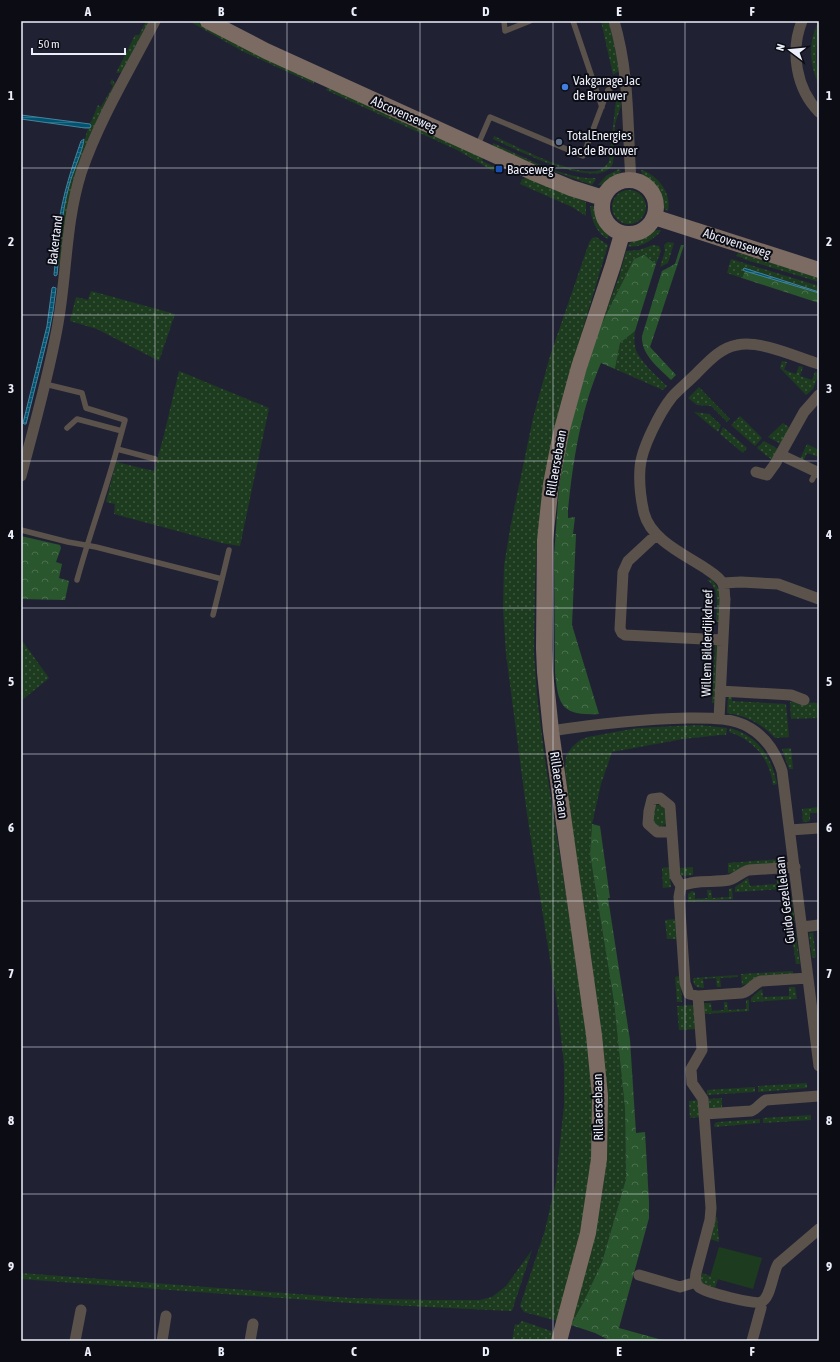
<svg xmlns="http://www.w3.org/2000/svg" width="840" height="1362" viewBox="0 0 840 1362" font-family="'Asap Condensed',sans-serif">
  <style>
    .grass { fill: url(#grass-dots) }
    .forest { fill: url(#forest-crowns) }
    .park { fill: #1d3b1e }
    .water { fill: url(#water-rules); stroke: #47829a }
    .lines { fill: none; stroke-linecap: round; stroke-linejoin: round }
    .lane { stroke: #5b524c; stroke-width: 5.5 }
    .street { stroke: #5b524c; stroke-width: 11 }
    .secondary { stroke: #7b6b63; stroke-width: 16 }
    .grid { fill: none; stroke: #eceefa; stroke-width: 1; stroke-opacity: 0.55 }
    .shop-dot { fill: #3f7fe0; stroke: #0b0c14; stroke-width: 1.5 }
    .service-dot { fill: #5c6f8a; stroke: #0b0c14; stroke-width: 1.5 }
    .transit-dot { fill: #1a4fb4; stroke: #0b0c14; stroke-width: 1.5 }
    .labels { text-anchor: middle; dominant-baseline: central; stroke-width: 4; stroke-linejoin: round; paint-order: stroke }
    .poi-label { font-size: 13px; fill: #eceefa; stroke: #0b0c14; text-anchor: start }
    .street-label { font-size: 13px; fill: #eceefa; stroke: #0b0c14 }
    .neatline { fill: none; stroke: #eceefa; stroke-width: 1.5 }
    .grid-label { font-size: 13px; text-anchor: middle; font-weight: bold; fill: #eceefa }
  </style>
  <defs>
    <pattern id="grass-dots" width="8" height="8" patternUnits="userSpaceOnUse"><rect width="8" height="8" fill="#1d3b1e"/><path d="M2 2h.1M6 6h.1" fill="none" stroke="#3e5840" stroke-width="1.8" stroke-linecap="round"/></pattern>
    <pattern id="forest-crowns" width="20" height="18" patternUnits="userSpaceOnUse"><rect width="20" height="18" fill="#2a562d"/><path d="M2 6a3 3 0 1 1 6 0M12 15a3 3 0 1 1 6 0" fill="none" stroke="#496f4c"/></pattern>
    <pattern id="water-rules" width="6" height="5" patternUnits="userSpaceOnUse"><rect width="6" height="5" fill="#005471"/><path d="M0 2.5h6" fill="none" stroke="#256d86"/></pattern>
  </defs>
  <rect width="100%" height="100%" fill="#202234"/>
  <path class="grass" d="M146 21H151L124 72 116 73 135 35H139Z
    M189 21H196L219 34 314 79V84L242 51Z
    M601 21H608L613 36 619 71 613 75Z
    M819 21C819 33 816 44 816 56 816 66 819 75 819 85 809 65 808 40 819 21Z
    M112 79 117 87 100 118 62 266 58 265C59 238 62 211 69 185 74 166 83 148 88 128L91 126 90 124 98 105 101 107 113 86 110 83Z
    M329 86 483 157 482 161 497 168 495 172 457 150 326 90Z
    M616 100 621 103V106L615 124 613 163C601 194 513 148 493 139L494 136C518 147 575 178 600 170 604 168 606 165 609 162Z
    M493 143C520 155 566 180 595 178L596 179 592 185 539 166 493 147Z
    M619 169 621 171C616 180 609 186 598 185L606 176Z
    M642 170C658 176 672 193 668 211 661 208 661 199 657 192 652 184 645 180 641 171Z
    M527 178 586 202V216L572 207 520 184 522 179Z
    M612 207a17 17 0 1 1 34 0a17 17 0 1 1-34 0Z
    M590 206H593C600 214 610 229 608 239 596 233 591 219 590 206Z
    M657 230H660L661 231C653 240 639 249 628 246 634 237 647 231 657 230Z
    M596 237 608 245 568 379 537 540 535 583 534 652 537 695 545 760 581 991 593 1092V1153L580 1234 557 1321 524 1312 520 1306 545 1230 556 1182 564 1105V1065L558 1010 527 814 506 654 503 609 504 566 510 529 533 418 550 356 589 243 592 238Z
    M668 242 674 243 668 263 660 267 665 251 664 245Z
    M653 245 659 246 661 251 656 264C648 257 645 254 634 259L599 329 619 277 626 251 639 250Z
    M738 253 819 277V282L743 259V258L736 256Z
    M731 259 819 286V292L744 268 743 269 745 271 742 278 727 273Z
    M91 291 175 314 159 361 97 329 70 321 76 297 88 300Z
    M635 331C634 338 634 344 636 350 640 361 658 378 667 386L663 390 615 369 620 343Z
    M782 361 787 362 784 370 796 374 799 366 803 367 800 376 812 380 815 372 819 373 813 389 806 395 780 368Z
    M179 371 269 408 240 546 222 543 114 514 115 504 106 502 116 462 154 471 164 435Z
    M699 387 730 419 727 422 711 406 697 405 688 398Z
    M694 412 709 414 721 425 718 432Z
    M740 416 762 438 755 446 731 425Z
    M783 423 790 428 781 444 768 437Z
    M723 427 747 448 743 453 720 434Z
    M764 441 778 449 772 460 757 448Z
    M807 444 819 450V457L807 453 803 462 799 461Z
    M712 579 720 591 719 622H716C716 609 721 588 707 580Z
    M21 639 49 678 21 701Z
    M715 645H718L715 703H712Z
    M728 697H732V701L786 704 789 737 775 738C762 724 747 716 727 713Z
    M790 702 819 703V718L791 719Z
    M699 725 727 728 726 735H720L683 739 612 752 601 784 592 824 590 853 614 1002 625 1109 626 1179 602 1262 584 1301 571 1325C585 1270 603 1214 606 1157 611 1076 596 996 584 916 576 867 571 818 565 769L566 756 572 747 580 740 588 737 637 728Z
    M730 728C759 737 771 756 777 784L773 785C770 759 754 740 729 732Z
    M791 748 793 769H789L782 749Z
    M657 805H661L666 811V824L661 827 653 823 652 816 655 806Z
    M819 807V813H810V821L803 822 802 809Z
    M780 859V863L744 866 735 872 728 873V863Z
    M669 867 671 887 663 888 662 868Z
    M693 867V875L681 876 680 868Z
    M776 876H782L783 889 735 892V887L748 878 750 886 777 884Z
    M732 888 733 899 688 902V894L692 891 695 892V899L708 898 707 890H711L712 898 729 897V889Z
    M787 895H791L795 921 791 922Z
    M676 919 678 939H667L665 920Z
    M809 933H813L816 957 812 958Z
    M796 935 800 964H796L792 936Z
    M793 971V974L759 977 753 979 748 984 742 985 741 974Z
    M738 975V977L720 978 721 987H717L716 978 703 979 704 988 697 987 694 984 693 978Z
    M680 976 682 1002H677L675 977Z
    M789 987H795L797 999 751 1002V998L760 990 762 989 763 997 789 996Z
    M746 1000H749V1011L704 1014 703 1003H711L712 1011 724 1010V1002H727L728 1010 746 1009Z
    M694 1005 696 1029 679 1030 677 1006Z
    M807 1083V1088L758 1092V1086Z
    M755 1087V1092L707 1095V1090Z
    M722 1098V1108L709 1109 708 1099Z
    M699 1100 700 1117 690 1118 689 1101Z
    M811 1115V1120L763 1123V1118Z
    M760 1119V1123L714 1127 715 1123 718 1122Z
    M716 1217H717L719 1242 710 1239Z
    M532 1250 512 1311 350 1303 21 1279V1273L351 1298 426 1300H480L492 1297 506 1286Z
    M702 1273 718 1279 715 1288C709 1286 703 1285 700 1279Z
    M522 1321 554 1332 551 1341H512L515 1324 518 1325Z"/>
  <path class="forest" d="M681 245H684L650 347 676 375 671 380C659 368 641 355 642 336L662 271 675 264Z
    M644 255 656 264 635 331 620 343 615 369 601 363C581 409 573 460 568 510V518L575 517 573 534H576L572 625 599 714C562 716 558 706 555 672L554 556 559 487 564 456 575 405 599 329 634 259Z
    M745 271 819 293V303L742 278Z
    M21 536 60 545 61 548 56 562 62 564 59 578 69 581 65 600 21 599Z
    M592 824 600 826 610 898H608L630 1040 636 1133 645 1132 649 1202V1218L619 1328 666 1341H611L595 1333 571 1325 584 1301 602 1262 626 1179 625 1109 614 1002 590 854Z"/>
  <path class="park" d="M719 1247 762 1258 753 1289 710 1277Z"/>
  <path class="water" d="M21 115 90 124 91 126 90 128H85L21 119Z
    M84 139C83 151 72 173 69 186 61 215 60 245 57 275L55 276 54 275C56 257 56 239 59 222 63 194 72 167 81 141Z
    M744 268 819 292V293L745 271 743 270Z
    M53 287 56 288 53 311 49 332 26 424H24L23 423 47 326 52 288Z"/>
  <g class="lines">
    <path class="lane" d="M504 21 505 31 530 21
      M573 21 602 107
      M477 147 490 117 583 156 608 90 626 79
      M45 384 82 393 86 408 125 420 117 449
      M67 428 77 419 122 431
      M812 480 816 472
      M21 530 68 542 96 547 222 579 213 615
      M222 579 229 550
      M77 580C89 536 105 493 117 449L155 459"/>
    <path class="street" d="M614 21C630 75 627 125 631 180
      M802 21C790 51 796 89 819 112
      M781 455 819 473
      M756 472 767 475 775 464 804 412 819 395
      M21 476C34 427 48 378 57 329 67 277 65 224 81 173 99 120 129 71 155 21
      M656 535 628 561 623 572 620 629 622 633 625 635 723 640
      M723 583 741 582 778 584 819 599
      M720 691 791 695 804 700
      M719 719 725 599C724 595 725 589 723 584 721 578 711 572 705 568 684 554 651 540 644 513 641 500 639 482 640 468 641 449 660 412 672 397 679 389 688 382 696 374 708 362 720 348 737 345 761 340 796 357 819 364
      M551 731C596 724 641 719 688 718 708 718 733 717 750 728 767 738 776 753 782 771L819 1066
      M790 830 819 828
      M672 832H657L648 824 649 811 652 799 660 798 670 806 675 876 681 886 679 897 685 983 689 994 698 996 702 1050 691 1069 692 1083 703 1099 711 1208 710 1220 696 1273C695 1278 695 1283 699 1287 704 1292 755 1305 761 1302 771 1298 772 1274 778 1264L819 1229
      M681 886C695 879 714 883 729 880 737 878 741 872 749 870L795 867
      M802 927 819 925
      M698 996 742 993C750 991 753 984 761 981L808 978
      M704 1114 751 1111C757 1109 760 1103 766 1100L819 1096
      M639 1275 680 1287 696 1282
      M75 1341 81 1310
      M162 1341 166 1316
      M250 1341 253 1324
      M752 1341 761 1308V1302"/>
    <path class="secondary" d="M208 21 266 51 532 172 571 188 603 198
      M602 207a27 27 0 1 1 54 0a27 27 0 1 1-54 0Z
      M654 217 819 270
      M559 1341 588 1233 599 1159 600 1096 594 1035 551 731 545 672 544 648 545 540 551 484 561 433 579 367 613 265 622 234"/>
  </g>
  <path class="grid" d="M155 21V1341M287 21V1341M420 21V1341M553 21V1341M685 21V1341M21 168H819M21 315H819M21 461H819M21 608H819M21 754H819M21 901H819M21 1047H819M21 1194H819"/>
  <circle class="shop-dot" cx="565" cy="87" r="4"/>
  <circle class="service-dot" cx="559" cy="142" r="4"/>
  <rect class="transit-dot" x="495" y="165" width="8" height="8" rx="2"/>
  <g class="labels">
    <g class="poi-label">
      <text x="573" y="80">Vakgarage Jac<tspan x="573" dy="15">de Brouwer</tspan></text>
      <text x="567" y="135">TotalEnergies<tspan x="567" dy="15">Jac de Brouwer</tspan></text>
      <text x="507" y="169">Bacseweg</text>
    </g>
    <g class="street-label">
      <text transform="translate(404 114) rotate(24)">Abcovenseweg</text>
      <text transform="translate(55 240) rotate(-83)">Bakertand</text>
      <text transform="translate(737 243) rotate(18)">Abcovenseweg</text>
      <text transform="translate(556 463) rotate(-80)">Rillaersebaan</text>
      <text transform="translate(707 643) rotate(-89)">Willem Bilderdijkdreef</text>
      <text transform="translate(559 785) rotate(82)">Rillaersebaan</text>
      <text transform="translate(785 900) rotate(-97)">Guido Gezellelaan</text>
      <text transform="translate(598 1107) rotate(-91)">Rillaersebaan</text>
    </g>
  </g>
  <rect width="840" height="1362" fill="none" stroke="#0b0c14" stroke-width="44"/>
  <g transform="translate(790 50) rotate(286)" stroke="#0b0c14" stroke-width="3" paint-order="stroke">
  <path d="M0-3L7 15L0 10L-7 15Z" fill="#eceefa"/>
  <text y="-6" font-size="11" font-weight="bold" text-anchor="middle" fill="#eceefa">N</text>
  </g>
  <path d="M32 48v6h93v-6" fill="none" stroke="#eceefa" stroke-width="2"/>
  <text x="38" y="48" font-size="12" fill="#eceefa" stroke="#0b0c14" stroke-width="3" paint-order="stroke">50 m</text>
  <rect x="22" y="22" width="796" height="1318" class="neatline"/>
  <g class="grid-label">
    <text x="88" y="16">A</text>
    <text x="221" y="16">B</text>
    <text x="354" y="16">C</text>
    <text x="486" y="16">D</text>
    <text x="619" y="16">E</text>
    <text x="752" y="16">F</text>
    <text x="11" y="100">1</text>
    <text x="829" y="100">1</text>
    <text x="11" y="246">2</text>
    <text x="829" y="246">2</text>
    <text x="11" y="393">3</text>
    <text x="829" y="393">3</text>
    <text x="11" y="539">4</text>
    <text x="829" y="539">4</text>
    <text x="11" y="686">5</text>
    <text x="829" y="686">5</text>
    <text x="11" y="832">6</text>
    <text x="829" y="832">6</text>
    <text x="11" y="978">7</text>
    <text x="829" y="978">7</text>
    <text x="11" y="1125">8</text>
    <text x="829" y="1125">8</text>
    <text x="11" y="1271">9</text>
    <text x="829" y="1271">9</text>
    <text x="88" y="1356">A</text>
    <text x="221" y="1356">B</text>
    <text x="354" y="1356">C</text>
    <text x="486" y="1356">D</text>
    <text x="619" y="1356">E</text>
    <text x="752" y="1356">F</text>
  </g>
</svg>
